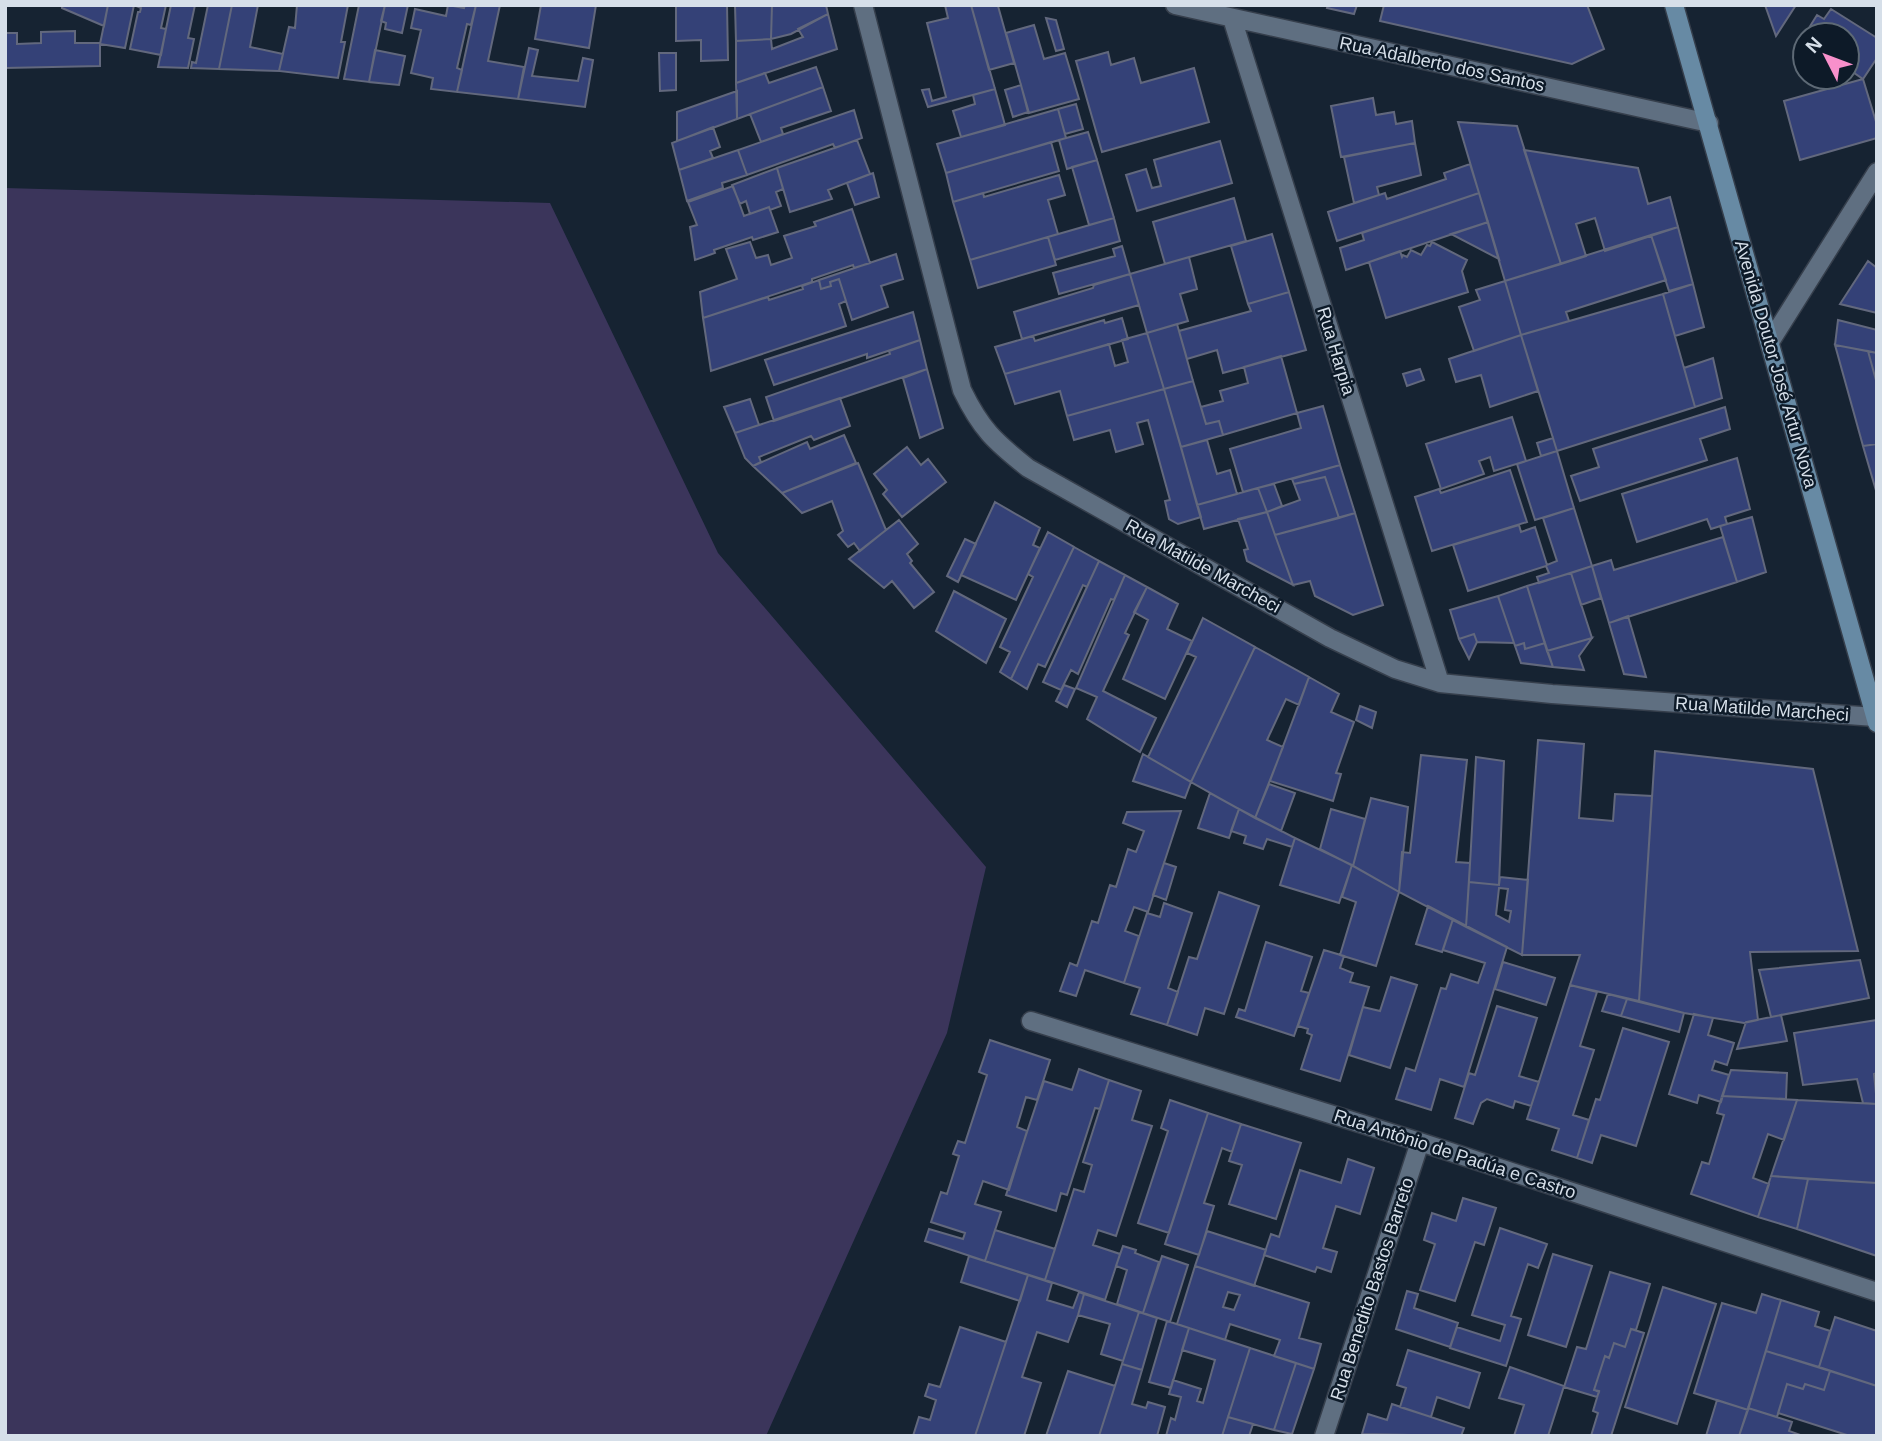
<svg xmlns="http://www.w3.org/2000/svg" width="1882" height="1441" viewBox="0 0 1882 1441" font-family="Arial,sans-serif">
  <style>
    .green { fill: #3b355b }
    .building { fill: #344177; stroke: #62687d; stroke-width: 2; fill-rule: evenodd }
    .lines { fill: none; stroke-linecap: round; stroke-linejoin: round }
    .street-casing { stroke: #363f4c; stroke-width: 21 }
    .secondary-casing { stroke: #363f4c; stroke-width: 21 }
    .street { stroke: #5f6f81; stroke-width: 18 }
    .secondary { stroke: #678aa4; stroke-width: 18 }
    .labels { text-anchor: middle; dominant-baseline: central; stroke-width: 5; stroke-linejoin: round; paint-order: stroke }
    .street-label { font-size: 18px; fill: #d6dfe9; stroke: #0d1a28 }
  </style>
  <rect width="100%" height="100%" fill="#162332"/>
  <path class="green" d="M5 188 550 203 718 553 986 867 947 1033 766 1436H5Z"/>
  <path class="building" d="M62 5H108L104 26 62 8Z
    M108 5H134L125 48 100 44Z
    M134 5H166L161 28 166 29 161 55 130 49 138 12H140L141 8Z
    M171 5H195L188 38 194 39 188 68 158 67Z
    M208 5H232L219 69 191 68 192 62 196 63Z
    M232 5H258L250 47 283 54 279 71 219 69Z
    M297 5H348L341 42H345L338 78 279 71 289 27 295 28Z
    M359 5H385L369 82 344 79Z
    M385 5H408L402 33 385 29 386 23 381 21Z
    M448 5 464 8 465 5H476L471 25 467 24 457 68 462 70 457 92 431 89 433 78 411 73 421 30 411 28 415 9 446 16Z
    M476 5H500L488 61 524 67 518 99 457 92Z
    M541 5H596L589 48 535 39Z
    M676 5H727L728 60 701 61V40L676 41Z
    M735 5H772L771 39 736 41Z
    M772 5H826L828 14 791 34 771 39Z
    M945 5H971L995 89 928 107 922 90 929 89 932 101 946 97 927 23 948 18Z
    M971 5 998 6 1014 63 989 70Z
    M1328 5H1357L1354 14 1327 8Z
    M1384 5H1587L1604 49 1572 64 1380 21Z
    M1765 5H1796L1776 36Z
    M1831 9 1877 38V58L1863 79 1847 68V35L1804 36 1817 15 1824 19Z
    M828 14 837 49 736 83V41L771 39 772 49 803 37 798 29Z
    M1046 18 1056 20 1064 49 1056 51Z
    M1034 25 1044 59 1065 53 1079 99 1029 113 1006 33Z
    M75 31V43H100V66L5 68V33H17V44L41 43V32Z
    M529 48 538 50 532 76 578 81 583 58 593 60 585 107 518 99Z
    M375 50 405 56 399 85 369 82Z
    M1108 52 1111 65 1134 58 1141 83 1194 68 1209 122 1102 152 1076 61Z
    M659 53H676V90L660 91Z
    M816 67 823 87 737 119 736 83 765 73 769 83Z
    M1863 79 1877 125V138L1800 160 1784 101Z
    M1021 85 1028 112 1013 117 1005 90Z
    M823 87 831 111 781 128 783 134 761 142 750 114Z
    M995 89 1005 125 961 137 953 111 975 104 973 95Z
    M737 91V119L677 141V112Z
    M1373 98 1376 115 1394 112 1396 124 1412 121 1415 143 1341 157 1331 106Z
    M1076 104 1083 129 1065 134 1058 109Z
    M1058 109 1066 138 946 173 937 144Z
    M854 110 862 138 835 148 833 144 747 175 738 150Z
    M1458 122 1517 126 1561 264 1505 281Z
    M713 127 720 147 710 151 713 158 679 170 672 143Z
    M1088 132 1097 160 1067 169 1059 140Z
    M857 140 870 174 828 190 832 199 790 212 777 168Z
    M1220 141 1232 183 1137 211 1126 175 1146 169 1152 188 1161 186 1154 160Z
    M1051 142 1059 171 953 202 946 173Z
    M1415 143 1421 175 1377 187 1379 195 1354 203 1344 157Z
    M738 150 747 175 722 183 723 188 687 201 679 170Z
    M1524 150 1638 168 1648 204 1670 197 1678 227 1605 251 1595 218 1576 224 1586 256 1561 264Z
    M1097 160 1114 218 1089 225 1072 167Z
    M1470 164 1479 193 1337 241 1328 212 1385 193 1387 199 1446 179 1444 173Z
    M777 168 783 189 776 192 781 206 770 210 769 207 750 214 746 201 740 204 732 185Z
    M873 173 879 197 855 205 847 183Z
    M1059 175 1065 195 1048 200 1058 234 970 260 953 202 983 193 984 197Z
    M733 186 744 216 769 207 778 232 753 240 752 237 714 250 715 253 695 260 690 227 697 225 688 202Z
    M1479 193 1488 222 1346 270 1340 248 1364 240 1362 233Z
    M1234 198 1246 241 1165 264 1153 222Z
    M852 209 870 263 854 268 853 265 812 279V282L703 318 700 292 737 279 726 249 750 242 756 258 768 255 771 265 792 258 784 236 816 226 814 222Z
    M1114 218 1120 241 1055 260 1048 237Z
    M1488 222 1499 259 1451 234Z
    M1678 227 1693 284 1669 291 1651 235Z
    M1272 234 1289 292 1248 304 1231 246Z
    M1651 235 1666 280 1566 312 1569 321 1521 335 1505 281Z
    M1048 237 1056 265 978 288 970 260Z
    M1432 242 1467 260 1462 271 1468 292 1386 318 1369 262 1400 251 1402 257 1403 255 1407 257 1411 250 1421 255 1427 245 1430 246Z
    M1122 246 1130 274 1059 294 1053 273 1115 256 1113 249Z
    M896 254 903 279 881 286 888 307 852 320 839 279 830 282 831 286 821 289 819 280Z
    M1189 257 1197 289 1180 294 1188 321 1147 333 1130 274Z
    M1868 261 1877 268V313L1840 304Z
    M1130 274 1139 305 1022 339 1014 312 1093 288 1094 285Z
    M839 279 846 301 839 304 846 326 711 371 703 318 768 297 769 300 803 289 802 286 819 280 821 289 831 286 830 282Z
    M1505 281 1521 335 1474 351 1459 307 1480 300 1476 290Z
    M1693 284 1704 327 1675 336 1663 294Z
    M1289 292 1306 350 1223 373 1217 350 1187 359 1179 331 1251 311 1248 304Z
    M1663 294 1695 407 1557 451 1521 335Z
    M913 312 920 340 867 358V354L774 385 765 360Z
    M1122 318 1128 339 1005 374 995 347 1033 336 1035 341 1104 320 1105 323Z
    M1838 320 1877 330V323V353L1835 345Z
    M1177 324 1193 381 1164 389 1147 333Z
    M1147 333 1164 389 1067 416 1060 391 1015 404 1005 374 1109 344 1115 366 1128 362 1122 340Z
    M1521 335 1538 391 1490 407 1481 375 1456 382 1449 359Z
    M920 340 927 369 774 421 766 397 890 354 889 351Z
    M1835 345 1868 351 1877 384V444L1863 446Z
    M1868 351 1877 353V384Z
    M1281 356 1297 413 1223 435 1219 421 1206 424 1201 407 1223 401 1220 391 1248 383 1244 367Z
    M1713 358 1722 398 1695 407 1684 368Z
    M927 369 943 428 920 438 903 378Z
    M1420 369 1424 380 1407 386 1403 374Z
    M1193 381 1206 424 1219 421 1223 435 1181 447 1164 389Z
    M1164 389 1201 517 1178 524 1169 519 1165 501 1170 500 1148 420 1137 423 1143 444 1116 452 1110 430 1074 440 1067 416Z
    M840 398 850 426 814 440 811 436 759 457 761 462 753 466 745 458 735 433Z
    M750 399 759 425 735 433 724 407Z
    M1323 406 1340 465 1243 492 1230 449 1301 428 1297 413Z
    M1725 407 1730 429 1700 439 1707 460 1580 501 1571 476 1599 467 1593 449Z
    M1512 417 1526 461 1494 471 1490 457 1479 461 1484 474 1441 489 1426 444Z
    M844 435 856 463 782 493 753 466 807 442 810 449Z
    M1553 438 1557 451 1541 456 1537 443Z
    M1207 440 1217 474 1230 470 1237 494 1197 505 1181 447Z
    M1877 444V494L1863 446Z
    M907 447 921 465 928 459 946 482 902 517 883 494 887 490 874 474Z
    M1557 451 1574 508 1535 520 1517 464Z
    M1737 458 1750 509 1725 517 1727 524 1711 529 1707 519 1637 542 1622 494Z
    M858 463 886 530 860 551 854 543 848 547 838 535 843 531 832 501 802 513 782 493Z
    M1340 465 1355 513 1339 518 1325 477 1294 484 1292 479Z
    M1510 470 1527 522 1432 551 1415 497 1439 489 1441 493Z
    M1325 477 1339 518 1275 535 1267 512 1300 500 1294 484Z
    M1274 484 1282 506 1267 512 1258 488Z
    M1258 488 1267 512 1204 529 1197 505Z
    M995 502 1040 528 1033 545 1040 548 1016 600 961 575Z
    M1574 508 1592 566 1539 583 1537 577 1549 573 1546 566 1468 591 1453 545 1519 525 1521 532 1535 527 1547 565 1557 561 1543 518Z
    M1267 512 1275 535 1293 585 1247 561 1244 550 1248 549 1238 519Z
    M1355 513 1383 605 1353 615 1315 596 1310 581 1293 585 1275 535Z
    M1752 517 1766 572 1737 582 1720 526Z
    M899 520 918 544 907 554 912 561 910 563 934 592 914 608 892 581 884 588 849 559Z
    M1048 532 1074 547 1011 679 1000 672 1010 652 1000 647 1033 577 1028 574Z
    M1723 537 1737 582 1609 623 1592 566 1611 560 1614 570Z
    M965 539 976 544 958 582 947 576Z
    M1074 547 1099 561 1087 587 1083 585 1045 667 1038 664 1027 689 1011 679Z
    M1099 561 1125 575 1114 600 1111 599 1078 674 1071 670 1061 690 1043 682Z
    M1592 566 1601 598 1581 605 1571 573Z
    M1571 573 1592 638 1547 651 1527 586Z
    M1125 575 1147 587 1125 633 1129 635 1103 691 1156 718 1140 752 1087 719 1097 697 1076 688Z
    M1527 586 1545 643 1525 649 1524 643 1515 646 1498 596Z
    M1147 587 1178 604 1167 629 1192 641 1165 699 1123 679 1148 620 1134 612Z
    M954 591 1006 619 986 663 936 631Z
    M1498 596 1514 643 1477 642 1474 634 1459 639 1450 610Z
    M1628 616 1646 677 1624 674 1609 623Z
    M1203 618 1255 647 1191 782 1148 757 1196 657 1187 653Z
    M1474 634 1477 642 1469 659 1459 639Z
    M1592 638 1579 656 1584 670 1553 667 1547 651Z
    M1524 643 1525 649 1545 643 1553 667 1521 663 1515 646Z
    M1255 647 1309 677 1299 705 1286 699 1267 740 1283 747 1255 818 1191 782Z
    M1309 677 1339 694 1331 712 1354 722 1336 773 1341 774 1333 801 1270 781Z
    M1064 685 1075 689 1067 707 1056 701Z
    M1360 706 1376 712 1372 728 1356 720Z
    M1538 740 1584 744 1579 818 1613 821 1615 794 1652 796 1639 1001 1570 985 1580 955H1522Z
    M1655 751 1813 769 1858 951 1750 952 1758 1020 1744 1023 1684 1013 1639 1001Z
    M1143 754 1191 782 1185 798 1133 781Z
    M1421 755 1467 760 1456 862 1470 863 1466 927 1399 892 1402 852 1410 853Z
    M1476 757 1504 761 1499 885 1469 882Z
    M1269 784 1295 793 1281 831 1255 818Z
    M1210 793 1239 809 1229 838 1198 828Z
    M1371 798 1408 807 1399 892 1353 866Z
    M1239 809 1295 838 1292 847 1267 839 1263 849 1244 843 1246 836 1231 831Z
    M1331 809 1365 819 1353 866 1320 849Z
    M1181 811 1148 912 1134 907 1125 931 1139 936 1124 983 1085 970 1076 996 1060 991 1070 963 1077 966 1092 921 1098 923 1110 885 1116 887 1128 849 1136 852 1144 831 1123 823 1127 812Z
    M1295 838 1352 865 1339 903 1280 885Z
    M1164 863 1176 867 1166 900 1153 895Z
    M1352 865 1399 892 1376 966 1340 955 1356 902 1342 897Z
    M1500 877 1528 880 1522 955 1466 927 1469 882 1499 885ZM1499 888 1508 889 1505 910 1511 911 1509 922 1496 915Z
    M1219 892 1259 906 1224 1014 1205 1008 1197 1035 1167 1025 1189 957 1197 959Z
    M1164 903 1192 913 1168 988 1178 992 1167 1025 1131 1014 1140 988 1124 983 1147 913 1160 917Z
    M1428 906 1453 919 1442 952 1416 944Z
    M1453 919 1507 947 1464 1087 1440 1079 1431 1110 1396 1099 1406 1068 1415 1071 1441 988 1446 989 1451 974 1478 983 1485 963 1443 950Z
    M1266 942 1312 957 1301 991 1309 993 1294 1036 1236 1017 1239 1009 1245 1011Z
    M1324 950 1344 956 1340 968 1353 973 1350 982 1369 987 1340 1081 1301 1069 1312 1035 1307 1033 1308 1029 1298 1026Z
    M1860 960 1869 998 1771 1017 1759 970Z
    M1503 962 1555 978 1546 1005 1495 989Z
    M1391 977 1417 985 1390 1068 1349 1055 1363 1007 1380 1011Z
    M1570 985 1597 992 1580 1046 1594 1050 1573 1115 1589 1120 1577 1158 1552 1150 1559 1129 1527 1119Z
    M1608 994 1627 999 1621 1016 1602 1011Z
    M1627 999 1684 1013 1679 1032 1621 1016Z
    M1497 1006 1537 1018 1519 1076 1539 1082 1531 1106 1515 1101 1513 1108 1487 1099 1481 1103 1473 1124 1455 1118 1469 1073 1475 1075Z
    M1694 1014 1713 1018 1708 1035 1734 1043 1727 1065 1715 1061 1712 1070 1729 1075 1721 1102 1699 1095 1697 1103 1669 1094Z
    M1781 1015 1787 1041 1737 1049 1746 1022Z
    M1877 1020V1073L1874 1074 1877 1104 1863 1103 1857 1079 1803 1085 1794 1033Z
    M1623 1028 1669 1042 1636 1146 1601 1135 1592 1163 1577 1158 1596 1099 1600 1100Z
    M990 1040 1050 1060 1037 1100 1026 1097 1017 1127 1027 1131 1009 1190 983 1181 975 1204 1001 1212 985 1261 925 1241 929 1229 963 1239 965 1233 931 1222 941 1192 947 1194 959 1156 953 1154 958 1141 965 1143 987 1075 979 1072Z
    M1079 1069 1109 1080 1100 1109 1095 1108 1067 1195 1061 1193 1056 1211 1006 1195 1044 1081 1072 1090Z
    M1731 1070 1787 1073 1786 1099 1722 1096Z
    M1109 1080 1141 1091 1132 1120 1152 1126 1116 1236 1098 1230 1093 1245 1120 1254 1105 1300 1045 1280 1074 1189 1084 1192 1092 1165 1083 1162Z
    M1722 1096 1797 1100 1784 1140 1768 1134 1753 1178 1769 1184 1758 1217 1691 1194 1702 1162 1709 1164 1724 1115 1717 1113Z
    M1170 1100 1208 1113 1169 1233 1138 1223 1168 1131 1161 1128Z
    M1797 1100 1877 1104V1183L1771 1176Z
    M1208 1113 1241 1124 1232 1152 1222 1148 1204 1203 1214 1206 1199 1255 1165 1244Z
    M1241 1124 1301 1143 1276 1219 1229 1204 1242 1165 1229 1161Z
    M1348 1159 1374 1168 1360 1214 1336 1206 1323 1248 1337 1252 1331 1272 1317 1267 1315 1272 1264 1255 1271 1234 1279 1237 1300 1170 1341 1183Z
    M1771 1176 1808 1179 1797 1229 1758 1217Z
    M1808 1179 1877 1183V1256L1797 1229Z
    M1463 1198 1496 1208 1484 1245 1475 1242 1455 1301 1420 1290 1435 1244 1424 1240 1432 1213 1456 1221Z
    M1500 1228 1547 1244 1538 1268 1528 1264 1511 1316 1521 1319 1506 1366 1450 1348 1457 1327 1500 1341 1505 1325 1472 1315Z
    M995 1230 1055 1249 1045 1280 985 1261Z
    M1207 1231 1266 1250 1254 1286 1195 1266Z
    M1123 1246 1136 1250 1135 1253 1159 1262 1143 1313 1117 1304 1127 1270 1116 1266Z
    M1553 1254 1592 1266 1566 1347 1528 1335Z
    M969 1256 1028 1275 1020 1301 961 1282Z
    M1162 1256 1188 1265 1170 1322 1143 1313Z
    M1195 1266 1309 1303 1299 1338 1321 1344 1314 1369 1274 1356 1280 1340 1230 1324 1225 1340 1177 1324ZM1228 1292 1240 1295 1234 1310 1223 1307Z
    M1610 1272 1650 1284 1636 1330 1631 1329 1625 1347 1614 1343 1609 1358 1605 1356 1594 1390 1599 1392 1597 1397 1564 1387 1577 1347 1586 1349Z
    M1028 1275 1052 1283 1047 1300 1073 1308 1079 1292 1084 1294 1078 1315 1068 1342 1037 1332 1022 1377 1041 1383 1024 1436H975Z
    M1663 1287 1716 1304 1677 1424 1625 1407Z
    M1407 1291 1418 1294 1414 1308 1458 1323 1450 1347 1396 1329Z
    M1084 1294 1139 1312 1123 1361 1101 1354 1110 1324 1078 1315Z
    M1762 1294 1781 1300 1748 1410 1694 1393 1722 1303 1756 1313Z
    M1781 1300 1819 1312 1815 1326 1830 1331 1819 1367 1766 1351Z
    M1139 1312 1157 1318 1142 1370 1122 1364Z
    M1835 1317 1877 1331V1386L1819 1367Z
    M1167 1321 1189 1328 1171 1388 1149 1382Z
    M960 1327 1006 1342 975 1436H913L919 1417 930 1420 936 1400 925 1396 929 1384 940 1387Z
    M1189 1328 1250 1348 1222 1436H1166L1171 1418 1175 1420 1181 1397 1169 1394 1173 1380 1201 1389 1197 1401 1203 1403 1215 1360 1182 1350Z
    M1631 1329 1644 1333 1611 1436H1591L1598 1413 1593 1411 1599 1391 1594 1390 1605 1356 1609 1358 1614 1343 1625 1347Z
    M1250 1348 1296 1363 1274 1430 1228 1417Z
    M1408 1350 1480 1373 1469 1408 1437 1397 1431 1417 1400 1407 1406 1388 1397 1385Z
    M1766 1351 1830 1371 1824 1390 1805 1384 1803 1389 1787 1384 1777 1417 1748 1408Z
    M1296 1363 1314 1369 1292 1434 1274 1430Z
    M1122 1364 1142 1370 1132 1404 1146 1408 1148 1402 1165 1407 1157 1436H1099Z
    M1510 1367 1564 1386 1548 1436H1514L1524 1405 1499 1398Z
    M1068 1371 1115 1386 1099 1436H1046Z
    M1830 1371 1877 1386V1436H1850L1778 1413 1787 1384 1803 1389 1805 1384 1824 1390Z
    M1717 1400 1748 1410 1739 1436H1706Z
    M1392 1404 1464 1428 1461 1436 1362 1434 1368 1414 1387 1420Z
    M1748 1408 1792 1422 1789 1431 1803 1436H1739Z
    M1228 1417 1253 1424 1249 1436H1222Z"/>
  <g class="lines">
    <defs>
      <path id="street" d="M863 5 962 390C981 429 994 441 1028 468L1330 638 1395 669 1440 683 1552 694 1875 717
        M1175 5 1709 123
        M1232 18 1440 683
        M1770 342 1877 172
        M1031 1021 1420 1142 1877 1292
        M1324 1436 1420 1142"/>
      <path id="secondary" d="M1674 5 1877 723"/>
    </defs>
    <use href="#street" class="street-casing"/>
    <use href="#secondary" class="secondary-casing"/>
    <use href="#street" class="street"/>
    <use href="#secondary" class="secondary"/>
  </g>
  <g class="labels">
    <g class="street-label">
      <text transform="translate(1442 64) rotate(12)">Rua Adalberto dos Santos</text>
      <text transform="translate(1336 351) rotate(73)">Rua Harpia</text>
      <text transform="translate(1776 364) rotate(74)">Avenida Doutor José Artur Nova</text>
      <text transform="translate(1203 566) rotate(29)">Rua Matilde Marcheci</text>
      <text transform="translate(1762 709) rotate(4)">Rua Matilde Marcheci</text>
      <text transform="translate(1455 1154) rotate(18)">Rua Antônio de Padúa e Castro</text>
      <text transform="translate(1372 1289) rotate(-72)">Rua Benedito Bastos Barreto</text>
    </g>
  </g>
  <rect width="1882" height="1441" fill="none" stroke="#d6dfe9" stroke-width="14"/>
  <g transform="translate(1826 56) rotate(312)"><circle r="33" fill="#0d1a28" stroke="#5d6975" stroke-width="2"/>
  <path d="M0-5L12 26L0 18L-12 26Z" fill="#f890cb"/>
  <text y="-10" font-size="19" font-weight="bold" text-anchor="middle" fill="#d6dfe9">N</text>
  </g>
</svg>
